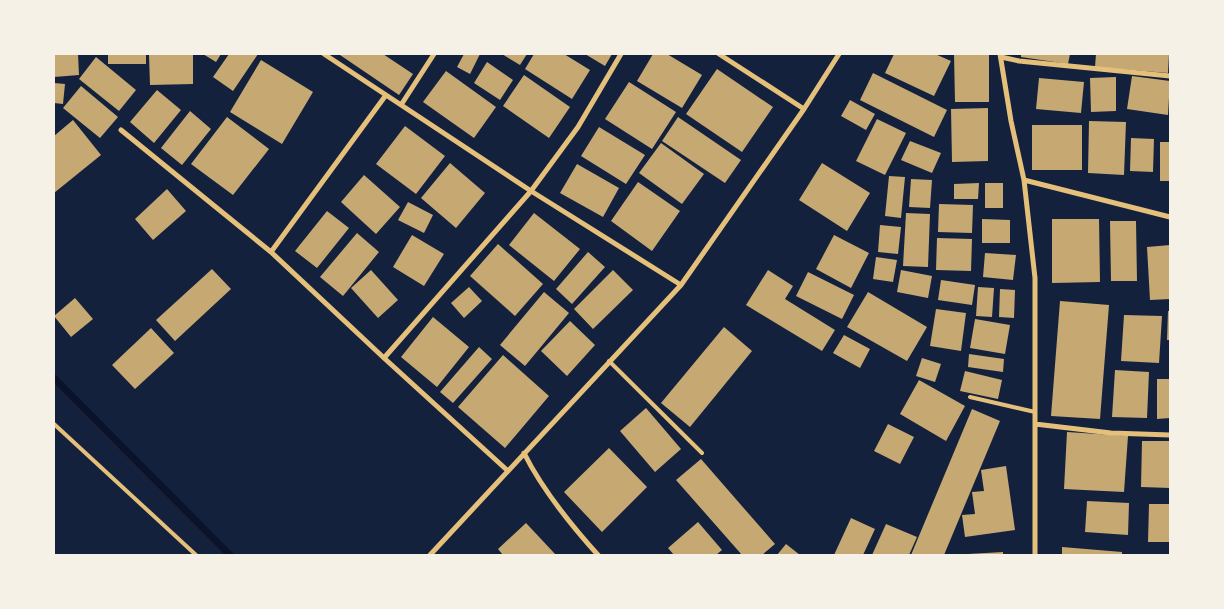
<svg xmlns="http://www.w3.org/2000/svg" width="1224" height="609" viewBox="0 0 1224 609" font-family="Ubuntu,sans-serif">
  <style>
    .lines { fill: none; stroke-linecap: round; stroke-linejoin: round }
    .stream { stroke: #0b132b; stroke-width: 7 }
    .building { fill: #c6a872 }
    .service { stroke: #e5c07b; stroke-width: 4 }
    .minor { stroke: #e5c07b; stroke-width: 5 }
  </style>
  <rect width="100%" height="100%" fill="#14213d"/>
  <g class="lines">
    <path class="stream" d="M54 378 230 555"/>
  </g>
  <path class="building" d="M54 54H78L79 75 54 77Z
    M108 54H146V64H108Z
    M203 54H221L216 62Z
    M229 54H258L233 91 213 77Z
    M341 54H383L413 74 399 95 340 55Z
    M464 54H480L470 74 457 67Z
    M502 54H527L520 65Z
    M534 54H564L590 70 572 99 525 69Z
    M585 54H612L605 66Z
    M653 54H667L702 75 682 108 637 81Z
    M894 54H935L951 61 934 96 885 73Z
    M954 54H989V102H955Z
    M1021 54H1070L1068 64 1021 57Z
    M1096 54H1169L1168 73 1095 67Z
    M149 55H193V84L150 85Z
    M96 57 136 90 119 111 79 79Z
    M261 60 313 92 282 144 230 112Z
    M487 62 513 80 500 100 474 83Z
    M717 69 773 107 742 152 686 114Z
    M446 71 496 107 474 138 423 102Z
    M873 73 947 110 934 137 860 100Z
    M524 75 570 107 549 138 503 106Z
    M1132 76 1170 81 1168 115 1127 109Z
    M1116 77V111L1091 112 1090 78Z
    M1039 78 1084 82 1081 113 1036 109Z
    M629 82 676 112 652 149 605 119Z
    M54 83 65 84 63 104 54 103Z
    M81 86 118 117 100 138 63 108Z
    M157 90 181 110 154 143 130 122Z
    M850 100 875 114 866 130 841 116Z
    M988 108V161L952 162 951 109Z
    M190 111 211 129 182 165 161 148Z
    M227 117 269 149 233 195 191 164Z
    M678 117 741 160 725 183 662 141Z
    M877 119 906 133 885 175 856 161Z
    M73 120 101 155 54 193V136Z
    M1089 121 1126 122 1124 175 1088 173Z
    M1032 125H1082V170H1032Z
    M405 126 445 156 416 194 376 164Z
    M599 127 645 155 626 184 581 156Z
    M1131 138 1154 139 1153 172 1130 171Z
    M910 141 941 153 932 173 901 160Z
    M1160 142H1170V181H1160Z
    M661 143 704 174 682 204 639 173Z
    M450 163 485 193 456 228 421 198Z
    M822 163 870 193 847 231 799 200Z
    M577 164 619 188 603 217 560 193Z
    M364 175 400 207 376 234 341 202Z
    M889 176 905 177 901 218 885 216Z
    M911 179 932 180 930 208 909 207Z
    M638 182 680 211 652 251 611 221Z
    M979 183 978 199H954V184Z
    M985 183H1003V208H985Z
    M167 189 186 211 153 240 135 219Z
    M408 202 433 215 424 233 398 220Z
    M939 204 973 205 972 233 938 232Z
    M327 211 349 228 317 268 295 251Z
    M534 213 580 249 554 281 509 245Z
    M906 213 930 214 928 267 903 266Z
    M982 219 1010 220V243H982Z
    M1052 219H1099L1100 282 1052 283Z
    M1110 221H1136L1137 281H1111Z
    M880 225 901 227 898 254 878 252Z
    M357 233 379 252 343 296 320 277Z
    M412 235 444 254 424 286 393 267Z
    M834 235 869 253 851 288 816 269Z
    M937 238 972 239 971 271 936 270Z
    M498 244 543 284 515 316 470 276Z
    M1170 245V299L1150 300 1147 247Z
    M588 252 605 267 572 304 556 289Z
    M985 253 1016 255 1013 280 983 277Z
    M876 257 897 260 893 282 873 279Z
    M212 269 231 289 175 341 156 320Z
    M371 270 398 300 378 318 351 288Z
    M613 270 633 290 593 329 574 309Z
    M768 270 793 286 785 299 835 330 822 351 746 305Z
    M901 270 932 276 928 298 897 292Z
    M808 272 854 295 842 319 796 296Z
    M941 280 975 285 972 305 938 300Z
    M469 287 482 301 464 318 451 303Z
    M978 287 994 288 992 317 976 316Z
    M1000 289 1015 290 1014 318 999 317Z
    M544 292 569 313 525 366 500 345Z
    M868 292 927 327 907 361 847 327Z
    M75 298 93 319 71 337 54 316Z
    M1060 301 1109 305 1100 419 1051 416Z
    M936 309 966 313 961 351 930 346Z
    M1168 311H1170V340H1167Z
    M1124 315 1162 316 1159 363 1121 361Z
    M433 317 469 347 437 387 401 357Z
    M975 319 1010 325 1005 354 970 348Z
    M570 321 595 345 567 376 541 351Z
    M724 327 752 351 690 427 661 403Z
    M151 328 174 353 135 389 112 365Z
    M844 335 870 349 860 368 833 353Z
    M479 347 492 359 453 403 440 392Z
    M969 354 1004 359 1003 372 968 367Z
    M503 355 549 396 505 448 458 407Z
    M922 358 941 364 935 382 916 376Z
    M1115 370 1149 372 1147 418 1112 417Z
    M965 371 1002 380 998 399 960 391Z
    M1157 379H1170V418L1157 419Z
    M919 380 965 406 946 441 900 414Z
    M646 408 681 449 655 472 620 431Z
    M972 409 1000 421 944 555H911Z
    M888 424 914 437 900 464 874 451Z
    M1067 432 1128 436 1124 492 1064 489Z
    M1142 441H1170V488L1141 487Z
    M609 448 647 487 602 532 564 492Z
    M701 459 775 544 762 555H742L676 480Z
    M1006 466 1015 530 965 537 962 515 975 514 972 492 984 491 981 470Z
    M1087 501 1129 503 1128 535 1085 532Z
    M1149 504H1170V542H1148Z
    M851 518 875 529 863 555H834Z
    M698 522 722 550 716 555H674L668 548Z
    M526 523 556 555H503L498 549Z
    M886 524 917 537 909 555H872Z
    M786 544 800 555H777Z
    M1062 547 1122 552V555H1062Z
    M1003 552V555H968V554Z"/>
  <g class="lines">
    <path class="service" d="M609 361 702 453
      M970 397 1035 412
      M54 424 196 555"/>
    <path class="minor" d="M324 54 531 191 681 285
      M719 54 804 109
      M1000 54 1011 121 1024 180 1035 278V555
      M1001 57 1019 61 1170 76
      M401 105 434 54
      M121 130 271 252 384 358 508 471
      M1024 180 1170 217
      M271 252 386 95
      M384 358 531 191 578 127 621 54
      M1035 424 1111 433 1170 435
      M524 453C543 491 570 524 598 555
      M430 555 681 285 804 109 839 54"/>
  </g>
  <rect width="1224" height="609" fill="none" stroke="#f6f1e7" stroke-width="110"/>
</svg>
